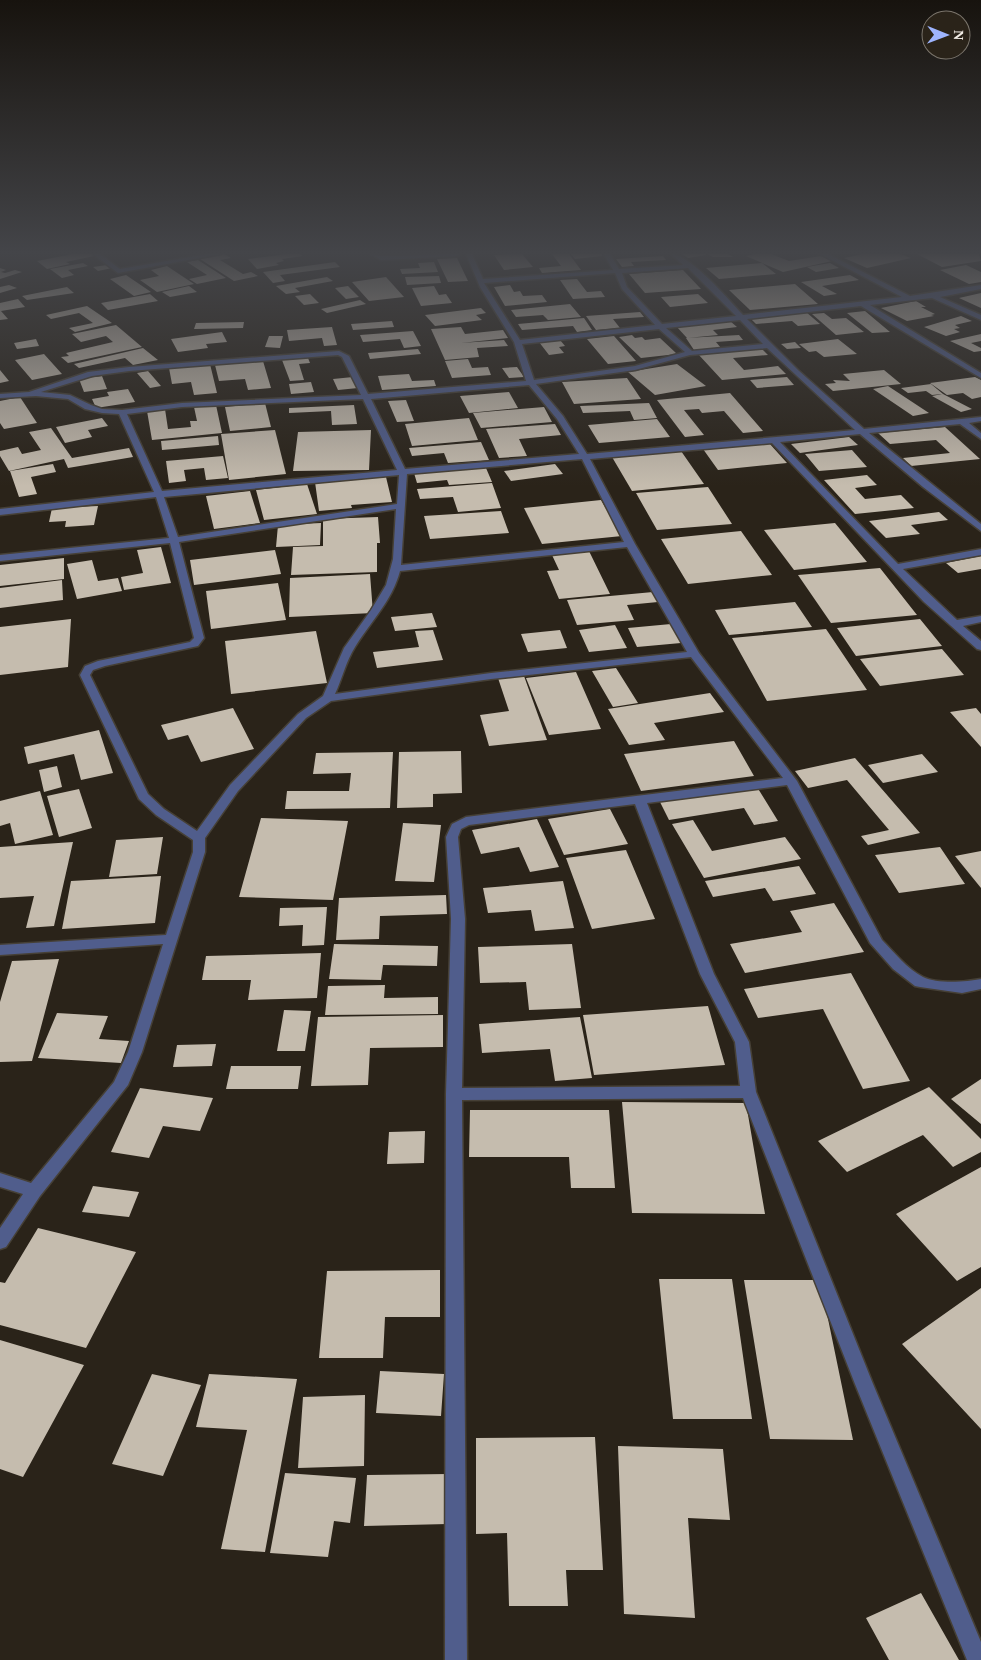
<svg xmlns="http://www.w3.org/2000/svg" width="981" height="1660" viewBox="0 0 981 1660" font-family="'Times New Roman',serif">
  <style>
    .building { fill: #c5bcae }
    .lines { fill: none; stroke-linecap: round; stroke-linejoin: round }
    .minor-casing { stroke: #464036; stroke-width: 3 }
    .minor { fill: #505d8c; fill-rule: evenodd }
  </style>
  <rect width="100%" height="100%" fill="#2a2319"/>
  <path class="building" d="M73 254H91L94 256 66 262 70 264 47 269 37 261Z
    M224 254 231 258 220 260 243 274 251 272 258 276 234 281 200 259Z
    M287 254H300L303 256 282 259 284 261 276 263 279 265 257 269 248 259Z
    M522 254 533 267 504 270 494 255Z
    M552 254H569L581 270 542 273 539 268 561 266Z
    M571 254H602V256L575 259Z
    M682 254H706V255L688 258Z
    M707 254H728L733 257H713Z
    M756 254H771L789 261 821 256 832 261 783 272 746 256Z
    M863 254H900L911 258 867 268 844 258Z
    M917 254H979L981 261 942 267Z
    M663 256 666 260 631 262 634 266 622 267 616 259Z
    M457 258 468 281 448 282 437 259Z
    M198 260 226 278 197 284 189 279 207 275 187 262Z
    M335 262 340 267 280 275 285 281 273 283 263 272Z
    M434 262 438 272 402 274 400 269 420 268 418 263Z
    M83 263 88 266 68 270 74 275 62 278 50 269Z
    M762 263 776 274 719 279 706 268Z
    M830 263 839 268 816 272 807 267Z
    M107 265 112 268 98 271 93 267Z
    M966 265 981 272V282L969 284 940 270Z
    M167 266 194 284 157 292 140 280 159 276 151 270Z
    M0 268 6 270 1 272 5 273 15 270 22 272 0 279Z
    M683 270 701 289 645 293 629 274Z
    M126 275 151 292 134 296 110 279Z
    M850 275 859 280 822 286 837 294 824 296 801 282Z
    M439 276 441 283 407 285 405 277Z
    M327 277 333 281 295 288 300 292 286 294 276 286Z
    M386 277 404 297 369 301 352 282Z
    M577 279 587 292 601 291 605 297 573 299 560 280Z
    M795 284 818 304 750 310 729 290Z
    M9 285 17 288 0 293V287Z
    M510 285 514 292 520 291 523 296 542 295 547 302 505 306 494 287Z
    M189 286 197 292 170 297 162 292Z
    M348 286 359 297 346 299 335 288Z
    M434 286 439 295 446 294 452 303 421 306 412 288Z
    M67 287 74 293 27 300 22 296Z
    M981 293V308L959 298Z
    M150 294 158 301 108 310 101 303Z
    M310 294 319 303 304 305 295 296Z
    M698 294 708 303 670 307 661 297Z
    M18 299 25 307 1 311 8 319 0 320V303Z
    M360 300 366 304 327 313 321 309Z
    M916 301 926 307H921L935 314 931 315 934 316 907 321 881 308Z
    M570 304 581 317 548 320 543 315 516 317 511 310Z
    M87 306 112 323 75 332 69 328 93 323 79 313 51 319 46 315Z
    M481 308 486 313 476 315 482 320 435 326 425 315Z
    M865 311 890 332 872 333 847 313Z
    M640 312 644 317 613 319 620 328 596 330 586 316Z
    M806 312 820 324 798 326 792 321 756 324 749 317Z
    M824 313 832 319 846 318 864 332 836 335 812 314Z
    M961 316 972 321 955 325 960 328 954 329 960 332 946 336 924 327Z
    M584 318 592 330 577 332 573 326 522 330 518 324Z
    M392 321 394 327 353 330 351 324Z
    M730 321 737 327 713 330 718 335 687 338 676 326Z
    M244 322 243 328 194 329 196 323Z
    M116 325 142 347 68 363 61 357 69 356 66 353 113 342 106 336 81 342 72 334Z
    M332 327 337 345 324 346 322 338 289 341 287 330Z
    M461 327 465 334 503 330 508 338 461 343 504 340 508 346 477 348 479 357 445 360 431 329Z
    M413 331 421 346 404 348 400 339 363 342 360 335Z
    M222 332 227 342 206 344 208 348 178 352 171 339Z
    M981 334V341L971 343 981 348V351L974 352 950 341Z
    M632 335 635 338 642 337 645 340 660 338 677 354 641 358 619 337Z
    M739 335 743 340 716 342 721 348 694 350 686 338Z
    M269 336H283L280 348 265 347Z
    M614 336 636 361 608 364 587 339Z
    M36 339 39 346 17 349 14 343Z
    M838 339 857 354 824 357 816 351 809 352 799 344Z
    M560 340 565 346 559 347 564 353 549 355 539 342Z
    M795 342 801 348 787 349 781 344Z
    M143 348 158 360 133 365 125 358 79 368 74 364Z
    M761 348 768 355 733 358 744 370 778 366 786 374 722 380 698 354Z
    M418 349 421 354 370 359 368 353Z
    M44 354 62 374 32 380 15 360Z
    M308 358 310 363 299 364 304 380 290 381 282 360Z
    M468 359 472 368 488 367 491 375 452 378 445 361Z
    M263 361 271 388 248 390 245 379 219 381 215 365Z
    M210 364 217 393 194 395 191 382 172 384 169 368Z
    M677 364 706 386 655 395 628 372Z
    M517 367 524 377 509 378 502 368Z
    M0 370 9 381 0 383Z
    M884 370 901 384 833 391 825 384 836 383 833 380 850 381 843 374Z
    M148 371 161 386 150 388 137 373Z
    M409 374 412 381 434 380 436 386 382 390 378 376Z
    M102 376 107 389 84 392 79 379Z
    M353 377 358 388 338 390 333 379Z
    M787 377 794 385 757 388 750 380Z
    M975 377 981 380V397L972 399 963 393 947 395 930 383Z
    M627 378 641 399 574 404 562 382Z
    M311 382 314 392 291 394 289 384Z
    M931 384 943 394 972 409 961 412 932 396 942 394 932 395 926 391 908 393 901 388Z
    M888 386 929 413 913 416 873 389Z
    M128 389 135 402 96 408 92 399 109 396 107 392Z
    M509 392 518 408 469 413 460 396Z
    M730 393 763 431 743 433 724 411 702 413 699 409 684 410 704 435 685 437 657 400Z
    M20 397 37 423 4 429 0 423V401Z
    M406 400 414 421 397 422 388 401Z
    M265 403 271 427 230 431 225 407Z
    M649 403 657 418 634 420 630 411 583 413 580 406Z
    M216 405 222 433 152 440 147 411 165 409 168 429 191 427 190 421H197L194 407Z
    M354 405 357 424 332 425 331 411 289 413V408Z
    M544 407 552 422 481 428 473 413Z
    M102 418 108 426 88 430 92 437 65 443 56 427Z
    M469 418 478 440 412 446 405 424Z
    M657 419 670 437 599 443 588 425Z
    M555 424 561 435 519 439 527 456 499 458 486 429Z
    M945 427 980 459 911 466 903 458 950 453 936 440 890 444 878 433Z
    M51 428 72 458 129 448 133 457 68 468 64 459 9 471 0 456V451L18 447 22 454 41 450 29 432Z
    M275 430 286 474 229 480 221 434Z
    M371 430 369 470 293 471 298 432Z
    M218 436 219 445 162 450 161 441Z
    M849 437 858 445 800 453 791 444Z
    M481 442 489 460 448 463 444 453 412 456 409 448Z
    M769 443 787 463 718 470 703 449Z
    M852 450 867 467 819 471 805 454Z
    M681 451 704 484 632 491 612 457Z
    M223 456 228 478 206 480 204 468 184 470 186 481 169 483 166 461Z
    M53 464 56 472 31 477 37 494 19 497 10 471Z
    M555 464 563 474 511 481 504 471Z
    M486 468 492 482 449 485 447 480 417 483 414 473Z
    M867 475 877 485 855 488 865 499 901 495 914 508 855 514 824 480Z
    M386 477 392 502 351 505 352 508 319 511 315 482Z
    M492 483 501 508 458 512 453 497 420 499 417 489Z
    M307 484 317 514 264 520 256 490Z
    M708 487 732 524 657 530 636 493Z
    M250 491 260 523 214 529 206 496Z
    M601 500 622 536 542 544 524 508Z
    M98 506 94 525 65 527 66 521 49 522 52 508Z
    M501 511 509 533 430 539 424 516Z
    M939 512 948 520 911 525 920 534 886 538 869 521Z
    M378 517 380 543H377V572L291 575 293 547 323 546V519Z
    M321 523 320 545 276 547 278 525Z
    M835 523 867 562 794 570 764 530Z
    M741 531 772 575 688 584 661 539Z
    M161 547 171 583 124 590 121 577 143 573 137 550Z
    M275 550 281 574 194 585 190 560Z
    M589 551 610 594 559 599 547 571 559 570 552 555Z
    M981 556V569L958 573 946 563Z
    M64 558V579L0 586V565Z
    M92 560 98 581 118 578 122 591 77 599 67 564Z
    M880 568 917 615 831 623 798 575Z
    M370 574 373 613 289 617 290 578Z
    M62 580 63 600 0 608V588Z
    M278 583 286 620 211 629 206 591Z
    M653 592 658 602 627 605 634 620 577 625 567 600Z
    M795 602 812 627 729 635 715 610Z
    M432 613 437 627 395 631 391 617Z
    M71 619 68 667 0 675V627Z
    M920 619 942 646 856 656 837 628Z
    M671 624 681 643 637 647 628 628Z
    M615 625 627 648 589 652 579 630Z
    M826 629 867 690 767 701 732 638Z
    M433 630 443 660 377 668 373 652 419 647 415 631Z
    M560 630 567 648 528 652 521 634Z
    M316 631 327 683 231 694 225 641Z
    M942 649 964 675 880 686 860 659Z
    M616 668 638 703 613 707 592 671Z
    M576 672 601 729 549 735 526 678Z
    M524 676 547 740 489 746 480 715 509 711 498 678Z
    M710 693 724 712 654 723 665 740 629 745 608 709Z
    M233 708 254 749 201 762 188 735 168 740 161 725Z
    M976 708 981 714V747L950 712Z
    M99 730 113 773 81 780 74 754 28 764 24 747Z
    M734 741 754 776 641 791 624 754Z
    M461 751 462 793 433 794V807L397 808 399 752Z
    M393 752 390 808 285 809 287 791H349L351 773 313 774 316 753Z
    M922 754 938 772 883 783 868 765Z
    M855 758 920 833 868 845 861 836 889 830 847 780 808 788 795 771Z
    M57 766 62 787 44 792 39 770Z
    M757 787 778 821 754 825 744 808 669 820 660 802Z
    M79 789 92 828 59 837 47 796Z
    M40 791 53 835 15 844 10 823 0 826V801Z
    M610 809 628 844 564 855 548 819Z
    M261 818 348 821 333 900 239 897Z
    M537 819 559 867 530 872 519 847 481 854 472 830Z
    M693 820 712 851 785 837 801 859 704 878 672 824Z
    M403 823 441 825 434 882 395 881Z
    M163 837 157 874 109 877 116 840Z
    M73 842 54 926 26 928 34 896 0 898V847Z
    M940 847 965 884 899 893 875 855Z
    M626 850 655 919 592 929 566 858Z
    M981 851V888L955 856Z
    M799 866 816 894 773 901 765 888 713 897 705 881Z
    M161 876 155 923 62 929 71 881Z
    M563 881 574 928 535 931 531 910 488 913 483 888Z
    M446 895 447 914 380 916 379 939 336 940 339 898Z
    M834 903 864 952 745 973 730 944 802 932 790 911Z
    M327 907 324 945 302 946 303 925 279 926 280 908Z
    M334 944 438 946 437 966 383 965 381 980 329 979Z
    M572 944 581 1008 529 1010 526 982 480 983 478 947Z
    M321 953 317 998 248 1000 251 980H202L206 956Z
    M59 959 32 1061 0 1062V1002L12 961Z
    M851 973 910 1081 863 1089 823 1009 758 1018 744 989Z
    M385 985 384 998 438 997V1014L325 1015 328 986Z
    M708 1006 725 1065 594 1075 583 1015Z
    M284 1010 311 1011 305 1051H277Z
    M57 1013 108 1016 99 1039 129 1041 121 1063 38 1058Z
    M443 1015V1047L370 1048 368 1085 311 1086 318 1017Z
    M580 1017 592 1078 555 1081 550 1049 482 1053 479 1024Z
    M216 1044 212 1066 173 1067 177 1045Z
    M231 1066H301L298 1089H226Z
    M981 1079V1124L951 1099Z
    M929 1087 981 1139V1152L953 1167 923 1135 847 1172 818 1141Z
    M140 1088 213 1098 200 1131 163 1126 149 1158 111 1152Z
    M622 1102 746 1103 765 1214 632 1213Z
    M470 1110H609L615 1188H571L569 1157H469Z
    M425 1131 424 1163 387 1164 389 1132Z
    M981 1167V1267L957 1281 896 1214Z
    M93 1186 139 1192 129 1217 82 1212Z
    M38 1228 136 1252 86 1348 0 1325V1282L5 1283Z
    M440 1270V1317H385L383 1358H319L327 1271Z
    M659 1279H732L752 1419H673Z
    M744 1280H820L853 1440 770 1439Z
    M981 1288V1429L902 1344Z
    M0 1340 84 1365 23 1477 0 1469Z
    M380 1371 444 1374 441 1416 376 1413Z
    M152 1374 201 1385 163 1476 112 1464Z
    M209 1374 297 1379 265 1552 221 1549 247 1430 196 1427Z
    M365 1395 364 1466 298 1468 303 1397Z
    M595 1437 603 1570H566L568 1606H509L507 1533 476 1534V1438Z
    M618 1446 723 1449 730 1520 688 1518 695 1618 624 1614Z
    M285 1473 356 1478 350 1523 334 1521 328 1557 270 1553Z
    M448 1474V1524L364 1526 367 1475Z
    M921 1593 959 1660H889L866 1618Z"/>
  <g class="lines">
    <defs>
      <path id="minor" d="M93 254H100L120 269 207 254H221L118 273Z
        M371 254 382 256 460 254 457 256 381 260Z
        M466 254H472L483 279 613 270 604 254H610L619 269 683 265 671 254C690 254 728 299 743 315L902 297 820 254H828L910 296 981 285V289L940 297 981 315V320L932 298 870 305 981 373V378L861 306 747 319 798 370 864 429 981 417V421L969 423 981 433V439L960 424 869 433 981 524V531L923 487 860 434 780 442 898 564 981 549V555L903 569 957 620 981 616V622L963 626 981 641V650L977 649 924 602 772 443 590 459 635 544 699 653 797 781 882 940C894 952 907 969 923 977 937 984 966 982 981 979V989L962 993 920 987 915 986 893 969 870 943 787 785 647 803 714 974 749 1042 756 1092 873 1384 981 1642V1660H967L855 1384 743 1098 462 1100 467 1660H445L446 1094 451 919 446 837 452 824 466 817 783 778 691 657 491 679 331 701 306 718 238 791 205 838V852L142 1052 128 1085 40 1196 6 1247 0 1249V1228L23 1194 0 1187V1173L31 1183 114 1082 128 1052 163 944 0 955V945L166 935 193 852V840L156 815 139 799 80 675 85 666 98 661 190 642 194 638 170 543 0 561V555L169 538 156 497 0 515V509L154 492 119 414 102 413 85 409 68 399 36 396 0 398V394L29 392 88 372 129 367 339 351 349 356 368 394 526 381 514 342 480 287ZM688 268 736 316 662 324 627 287 622 273ZM615 273 622 289 655 325 520 340 484 283ZM740 320 763 344 692 351 666 328ZM659 329 685 352 635 366 534 380 522 344ZM767 348 855 430 587 454 563 416 536 384 635 370 690 355ZM338 355 342 357 361 395 182 403 122 410 102 409 91 405 70 395 41 392 92 376 129 371ZM529 385 557 419 579 454 405 469 371 399ZM363 399 397 470 162 491 127 414 182 407ZM582 459 624 542 401 565 407 474ZM399 475 397 504 178 537 164 497ZM396 509 393 559 386 585 371 610 344 648 323 696 298 714 230 785 197 831 164 809 148 794 90 675 93 670 105 666 198 646 204 638 179 542ZM627 547 687 652 491 673 335 694C342 679 346 661 355 647 371 621 392 601 400 571ZM635 804 700 974 735 1042 740 1086 462 1088 465 919 458 837 461 829 469 825Z"/>
    </defs>
    <use href="#minor" class="minor-casing"/>
    <use href="#minor" class="minor"/>
  </g>
  <linearGradient id="sky" x2="0" y2="1"><stop stop-color="#17130e"/><stop offset="0.52" stop-color="#444549"/><stop offset="1" stop-color="#444549" stop-opacity="0"/></linearGradient>
  <rect width="981" height="486" fill="url(#sky)"/>
  <g transform="translate(946 35) rotate(91)"><circle r="24" fill="#2a2319" stroke="#7b756c"/>
  <path d="M0-4L9 19L0 12L-9 19Z" fill="#9eb4fd"/>
  <text y="-8" font-size="14" font-weight="bold" text-anchor="middle" fill="#f4efe8">N</text>
  </g>
</svg>
